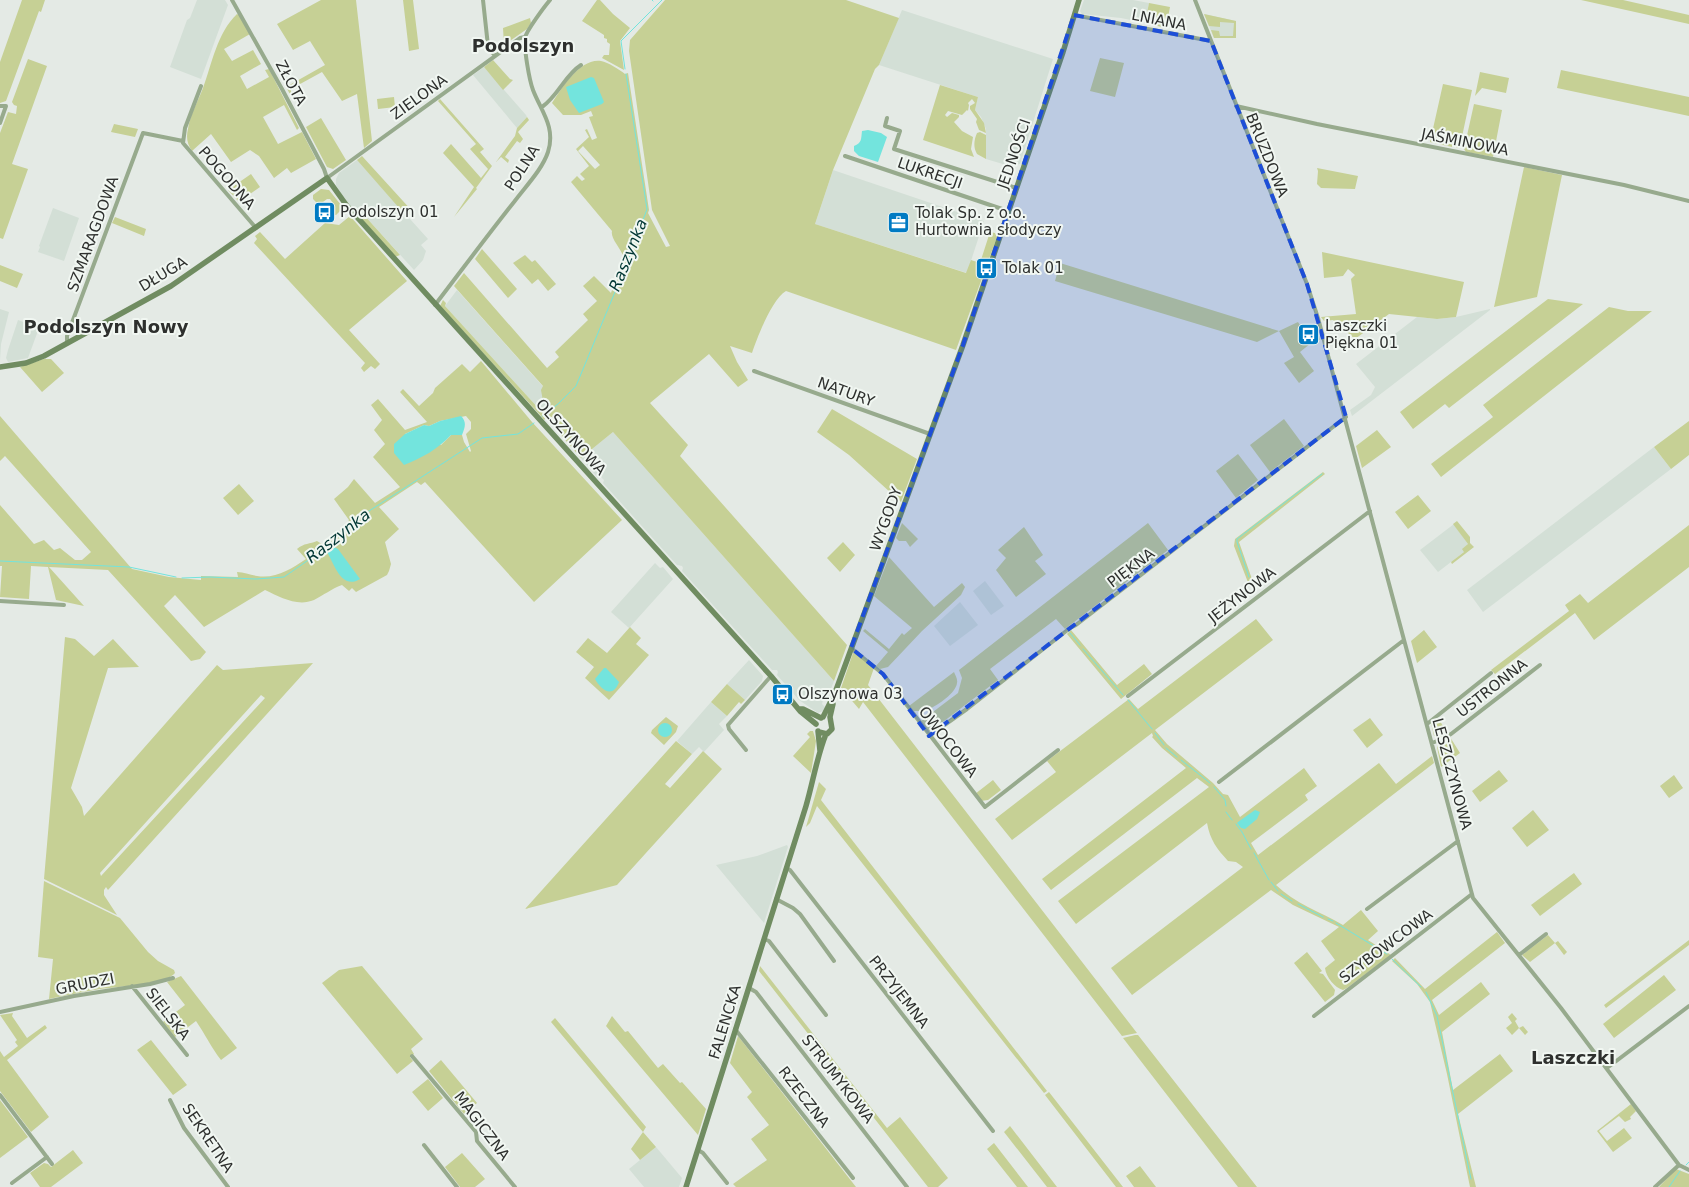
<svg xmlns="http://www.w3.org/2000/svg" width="1689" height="1187" viewBox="0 0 1689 1187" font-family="'DejaVu Sans',sans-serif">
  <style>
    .built { fill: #d3dfd6 }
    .green { fill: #c6d095; fill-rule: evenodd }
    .water { fill: #73e4dd }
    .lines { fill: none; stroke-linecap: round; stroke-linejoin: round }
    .stream { stroke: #73e4dd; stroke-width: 1 }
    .street { stroke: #97aa8d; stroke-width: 4 }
    .secondary { stroke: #708c61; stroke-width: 5.5 }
    .marked { fill: #1d4ed8; fill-opacity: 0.2; stroke: #1d4ed8; stroke-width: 4; stroke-dasharray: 10 6; stroke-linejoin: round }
    .labels { text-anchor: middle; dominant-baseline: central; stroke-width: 4; stroke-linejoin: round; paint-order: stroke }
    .street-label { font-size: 15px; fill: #2e302e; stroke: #f1f7f2 }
    .poi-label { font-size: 15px; fill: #2e302e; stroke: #f1f7f2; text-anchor: start }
    .water-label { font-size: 16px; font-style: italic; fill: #003633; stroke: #f1f7f2 }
    .quarter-label { font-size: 18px; font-weight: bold; fill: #2e302e; stroke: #f1f7f2 }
  </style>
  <rect width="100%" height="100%" fill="#e4eae5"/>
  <path class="built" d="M197 0H225L228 5 201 79 170 67 187 20 190 18Z
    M1084 0H1133L1149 3 1145 23 1121 18 1082 14 1080 11Z
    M902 10 1053 59 1020 164 1014 165 1013 167 986 159V129L981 117 975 110 978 97 879 65Z
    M1204 14 1236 21V38H1214Z
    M484 67 526 115 527 117 517 128 473 75Z
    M357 160 428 239 421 245 426 251 423 260 414 270 364 215 360 218 343 197 336 185V179L339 173Z
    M833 170 984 221 967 273 815 224Z
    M53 208 79 218 64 261 38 252 40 247 39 246Z
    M457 290 554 399 540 410 445 306Z
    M0 309 9 312 1 344 0 360Z
    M1490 309V310L1352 416 1350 410 1371 395 1375 387 1356 364 1417 317 1437 319 1456 317Z
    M18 320 39 328 28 358 8 362 6 358 8 350Z
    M613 432 834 681 829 694H825L824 696 822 704 825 707 823 711 818 713 799 700 777 675 778 672 777 670H772L682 571 683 568 682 566 677 565 603 483 604 480 601 477 598 478 581 458Z
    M1654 447 1671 469 1483 612 1467 590Z
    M1454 524 1468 544 1464 552 1438 572 1420 550Z
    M655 563 660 568 663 567 673 579 629 628 611 612Z
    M985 581 1004 606 991 615 973 591Z
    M960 602 978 625 950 646 934 626Z
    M749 660 763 676 762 681 745 700 727 684Z
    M711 702 727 716 719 724 724 730 704 752 699 747 692 754 677 741Z
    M787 845 788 847 764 923 716 865 757 856Z
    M656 1147 682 1178 679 1187H644L629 1169Z"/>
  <path class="green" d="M22 0H45L41 12 39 11 6 101 0 103V62Z
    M321 0H356L372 141 364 148 357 94 342 101 322 72 291 89V96L286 87 325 65 310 41 293 50 277 24Z
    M403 0H413L419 49 409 51Z
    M597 0H600L613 14 630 28 620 41 624 70 602 58 604 55H609L610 44 607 42V39L604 38V35L582 21Z
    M665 0H846L899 18 879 65 875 69 833 170 815 224 966 273 971 260 980 263 990 232 995 233 997 237 956 350 786 291C772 299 757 338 752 353L730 346 737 362 748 380 738 387 709 354 650 403 688 445 680 456 847 645 834 681 613 432 581 458 546 418 544 420 540 415 440 306 443 300 446 303 445 306 540 410 547 404 543 401 541 390 543 386 454 286 464 273 547 368 559 357 555 352 588 320 583 314 597 301 583 286 594 276 611 293C614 286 625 265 624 259 622 249 610 239 612 231L571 182 577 176 582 181 585 179 580 174 589 166 576 149 589 137 585 130 587 129 592 140 597 138 589 117 593 116 591 111 581 115H563L552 103C562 88 580 58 601 61 608 62 620 70 625 74L628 73 649 210 648 213 666 247 670 246 652 210 629 51 630 40ZM583 146 600 165 595 169 578 151Z
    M1581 0H1623L1689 15V24Z
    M1149 3 1170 7 1166 28 1145 23Z
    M237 14 239 15 250 34 224 49 232 61 253 50 261 64 240 76 247 89 269 77 265 70 269 69 299 128 297 130 284 105 263 117 278 144 302 132 316 159 291 173 287 168 274 178 259 156 250 150 231 162 211 134 192 151C187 144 186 137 188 129 190 115 198 101 203 88 212 64 217 33 237 14Z
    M1204 14 1236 21V38H1214L1211 30 1219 31 1220 36H1233L1234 23 1220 22V27L1209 26Z
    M530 18 531 23 527 29 504 45 503 28Z
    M1100 58 1124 63 1115 97 1090 91Z
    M28 59 47 66 12 164 28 169 3 239 0 238V133L8 112 16 114 17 106 14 105 12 102Z
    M493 60 510 79 513 80 503 90 484 67Z
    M1561 70 1689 97V116L1557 88Z
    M1480 72 1509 78 1506 93 1482 88 1475 96Z
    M1443 84 1472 90 1460 146 1458 148 1452 145V147L1430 142Z
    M940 85 978 97 975 110 984 123 986 133 979 130 976 122 977 119 970 109V106L975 103 972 99 968 103 969 105 968 111 967 110 962 115 948 111 945 115 947 117 952 113 959 115V117L954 122 962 131 973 137 971 149 974 157 923 140Z
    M394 97 395 107 378 109 377 99Z
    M440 99 484 149 480 152 492 166 476 188 477 189 454 217 474 187 443 153 451 144 481 178 488 169 470 149 476 144 438 101Z
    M1474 104 1502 110 1493 157 1466 152 1464 149Z
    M527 117 529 120 518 132 523 139 520 143 517 141 505 157 509 160 508 163 501 157 496 162 515 136 517 128Z
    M321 118 346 160 333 169 327 167 306 127Z
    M114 124 138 129 135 137 111 132Z
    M980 132 986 135V159L977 154C973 147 974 140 977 133Z
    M362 156 413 212 407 217 357 160Z
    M1524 167 1562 175 1537 297 1494 307Z
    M1317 168 1358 176 1355 189 1321 188 1317 184 1318 171Z
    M251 174 260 187 239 202 228 190Z
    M321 189 329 190 341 205V210L336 215 327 214 328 208 331 207 333 203 330 199H327L323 202H316L313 199V195Z
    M364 215 400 255 395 257 360 218Z
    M350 216 407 281 349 330 380 364 375 369 371 366 364 372 361 368 365 363 254 243 257 239 255 236 260 232 285 259 325 223 339 225Z
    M115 217 146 229 144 236 112 223Z
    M482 249 517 289 508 298 475 259Z
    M1322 252 1464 282 1456 317 1437 319 1389 314 1355 339 1333 320 1324 321 1321 317 1356 314 1351 279 1355 275 1348 269 1343 276 1324 278Z
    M525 255 532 262 535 260 556 284 548 291 538 279 532 284 513 263Z
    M1060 263 1279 331 1298 322 1308 338 1318 331 1320 340 1316 339 1300 352 1314 371 1299 383 1284 363 1294 357 1279 331 1257 342 1055 281Z
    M0 265 23 274 17 288 0 281Z
    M1548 299 1583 304 1449 408 1445 404 1413 429 1400 412Z
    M1609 307 1628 311H1652L1441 477 1431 464 1493 417 1483 405Z
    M44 359H51L64 373 42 392 20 367Z
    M481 361 532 422 622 520 534 602 425 482 421 485 417 482 379 507 399 529 385 542 391 564 389 571 387 575 356 592 352 588 349 591 342 585C331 589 324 595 314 600 297 607 280 597 265 590L204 627 175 595 164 606 206 652 200 659 191 661 108 570 49 567 84 606 56 600 48 567 31 566 29 599 0 597 2 566H0V505L34 544 44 540 54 550 60 548 75 560H82L91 552 5 456 0 461V416L132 569 169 577 201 580V576L238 577 237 572C244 572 250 575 257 576 276 579 291 569 306 559L297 549C304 543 310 544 317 541L325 546 346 525 349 520 334 499 348 487 354 479 375 503 400 487 373 457 385 444 374 430 382 420 371 405 378 399 405 430 427 422 400 392 403 389 419 406 433 393 435 388 462 364 470 372ZM466 416 471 422V429L466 434 471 451 470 452 464 442 462 435H451L441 445 405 434 424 425 429 426 440 421Z
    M832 409 917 459 901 502 849 455 817 432Z
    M1284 419 1304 446 1270 472 1250 445Z
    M1689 421V455L1671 469 1654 447Z
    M1377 430 1391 447 1362 468 1356 446Z
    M1238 454 1258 480 1236 498 1216 471Z
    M1323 472 1325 474 1239 542 1253 582 1249 585 1234 546 1235 539Z
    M239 484 254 501 238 515 223 498Z
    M1418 495 1431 511 1408 529 1395 512Z
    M1457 521 1470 537V543L1474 547 1452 564 1451 562 1464 552 1462 549 1468 544 1453 524Z
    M902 523 918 539 910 547 906 541H899L896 538Z
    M1148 523 1168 550 1065 629 1056 619 990 669 998 680 931 731H929L921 721 958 693 962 678 959 670Z
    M1689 525V567L1594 640 1575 613 1495 674 1491 670 1569 611 1565 605 1580 594 1588 603Z
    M1024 527 1043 555 1035 561 1046 574 1016 597 996 570 1006 558 998 550Z
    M843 542 855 555 840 572 827 558Z
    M889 557 934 607 962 583 965 587 961 595 922 631 888 667 880 669 876 666 888 652 863 631 865 629 889 649 902 633 904 635 912 628 874 596Z
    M1256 619 1273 640 1155 730 1167 744 1213 783 1223 794 1228 795 1240 817 1304 768 1317 786 1305 795 1308 800 1251 843 1258 855 1379 763 1396 784 1432 756 1434 763 1276 885C1294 903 1321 912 1343 925L1361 910 1378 931 1368 940 1391 955 1347 988 1343 990C1335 988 1326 977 1325 968L1335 960 1321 941 1339 927 1293 905 1271 890 1132 995 1111 968 1243 867 1236 862 1228 861C1217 849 1210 840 1207 823L1076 924 1058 901 1209 787 1197 778 1051 890 1042 879 1186 768 1162 748 1152 737 1153 736 1152 733 1012 840 995 819 1056 772 1047 761 1129 699 1138 709Z
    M630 627 641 638 636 644 649 655 609 700 585 678 594 667 576 652 588 638 607 653Z
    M1071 630 1117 685 1144 664 1152 674 1121 699 1067 634Z
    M1424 630 1437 647 1417 663 1411 641Z
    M65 637 75 639 94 656 113 639 139 667 108 668 71 788 82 807 84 816 217 665 223 670 313 663 108 890 106 887 104 890V895L117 915 44 879ZM261 695 265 698 101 876 100 873Z
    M853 653H856L874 668 868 685 1137 1033 1122 1036 863 702 859 709 841 688Z
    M954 672C955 675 958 679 957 683 956 693 938 705 929 709 924 711 919 711 914 711L909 706Z
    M727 684 745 700 741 704 739 702 727 716 711 702Z
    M666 717 678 726 676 732 664 745 651 733 652 730Z
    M1370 718 1383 735 1367 748 1353 730Z
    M1438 718 1448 734 1442 737 1434 736 1431 723Z
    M810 731H813L816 741 811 773 793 756 810 737 807 734Z
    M1450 737 1460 753 1441 767 1437 747Z
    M676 741 692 754 665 784 670 788 703 751 722 769 617 885 525 909Z
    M1499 770 1508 781 1480 802 1472 791Z
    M1674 775 1683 788 1669 798 1660 786Z
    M993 780 1001 790 988 800 981 801 975 794Z
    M819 782 826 789 821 800 1047 1091 1044 1093 817 806 810 823 806 827Z
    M1533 810 1549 830 1527 847 1512 828Z
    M1574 873 1582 884 1540 916 1531 905Z
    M44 881 120 918 148 952 158 961 174 970 175 973C167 984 115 987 100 989 83 992 66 995 49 999L53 959 38 957Z
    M1497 932 1505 943 1432 1000 1439 1015 1481 982 1490 994 1442 1032 1453 1090 1500 1054 1513 1071 1458 1114 1476 1187H1470L1447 1074 1430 1002 1417 984 1392 961 1395 958 1425 989Z
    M1548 935 1555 943 1558 941 1567 952 1564 955 1555 943 1530 962 1522 955Z
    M1689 940V945L1606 1008 1604 1005Z
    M1307 952 1322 971 1319 973 1323 974 1335 990 1334 995 1325 1002 1294 963Z
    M362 966 423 1039 411 1049 414 1054 410 1057 413 1061 397 1074 322 983 339 970Z
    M760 966 887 1128 900 1117 948 1178 938 1187H928L759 971Z
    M1664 975 1676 990 1614 1038 1603 1024Z
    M181 976 237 1048 221 1060C211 1047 205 1034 196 1021L175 1037 163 1022 185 1005 167 982Z
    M13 1013 12 1016 27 1038 45 1025 47 1028 7 1060 49 1117 31 1132 0 1091V1051L4 1057 18 1046 15 1042 17 1040 0 1015Z
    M1512 1013 1517 1019 1515 1021 1519 1028 1523 1026 1528 1032 1525 1035 1519 1028 1512 1035 1506 1028 1512 1023 1508 1017Z
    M612 1016 625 1032 628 1031 658 1068 663 1064 680 1083 682 1082 706 1109 698 1135 606 1026Z
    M555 1018 646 1127 643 1132 656 1147 640 1160 631 1149 643 1132 551 1022Z
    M1135 1035H1138L1257 1187H1238L1123 1038Z
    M738 1036 856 1187H736L733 1184 767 1160 751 1139 769 1125 747 1097 752 1092 730 1063Z
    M151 1040 187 1085 173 1095 137 1050Z
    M441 1060 477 1103 464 1114 429 1071Z
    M428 1079 443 1098 428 1111 412 1092Z
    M1049 1092 1123 1187H1116L1045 1095Z
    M0 1100 28 1137 0 1158Z
    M1631 1104 1636 1111 1630 1117 1631 1119 1625 1122 1619 1116 1599 1131 1607 1141 1624 1128 1632 1138 1613 1152 1597 1131Z
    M1010 1126 1057 1187H1047L1004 1132Z
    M994 1143 1028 1187H1017L987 1149Z
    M73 1150 83 1163 51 1187H40L30 1173 44 1163 48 1164 51 1167Z
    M462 1153 485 1179 475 1187H460L445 1167Z
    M1140 1166 1156 1187H1134L1126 1176Z
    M1676 1169 1689 1174V1187H1659Z"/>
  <path class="water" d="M591 77 594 78 604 102 602 104 579 113 570 100 566 87Z
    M868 130 881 133 887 137 878 162 859 156 854 151V146C862 143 861 139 862 131Z
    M461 416C467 422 465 427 462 435H451C438 449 422 458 404 465L394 453V444L405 434 424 425 429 426 440 421Z
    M332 546 338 549 360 579C342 590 335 566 327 552Z
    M604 668H606L619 682C613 699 601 690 595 679Z
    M658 730a7 7 0 1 1 14 0a7 7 0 1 1-14 0Z
    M1255 810 1260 812 1257 819 1245 829 1241 828 1237 823 1238 822Z"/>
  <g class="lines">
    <path class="stream" d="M652 0 653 1
      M625 69 621 41 662 0
      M542 416 558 404 576 386 632 251 647 209 626 74
      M0 561 129 567 176 577
      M1249 577 1237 542V539L1322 474
      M182 578 210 577 256 579 284 577 330 545 352 522 482 438 518 434 534 423
      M1070 633 1080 645
      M1083 649 1123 695
      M1128 700 1152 729
      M1155 733 1164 745
      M1166 748 1177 757
      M1181 760 1210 783
      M1214 787 1225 800 1226 806
      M1226 812 1232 820
      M1236 824 1242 832 1251 849
      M1254 853 1269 880
      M1271 882 1278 891
      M1281 894 1292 901
      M1298 904 1323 917
      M1328 919 1333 921
      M1336 923 1387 954
      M1392 959 1421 987
      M1426 992 1437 1016 1471 1179
      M1686 1165 1689 1162
      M1669 1187 1680 1171"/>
    <path class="street" d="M232 0 282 89 324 169 327 178 520 38 525 37
      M483 0 488 46 495 56
      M1195 0 1307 284 1318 318 1473 898 1561 1008 1679 1165 1689 1170
      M1074 15 1211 41
      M201 86 185 128 183 143 256 228
      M0 106H6L0 123
      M1236 106 1317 124 1624 185 1689 201
      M542 107C558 96 565 75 581 65
      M887 118 885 126 900 131 894 149 1016 188
      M845 156 1008 211
      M435 305C461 271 487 236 514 202 525 187 542 170 548 152 556 127 541 111 533 90 529 79 524 49 525 38 526 31 545 6 550 0
      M67 343V336L143 133 183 141
      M754 371 930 434
      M0 601 64 605
      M851 648 883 674 985 807 1058 750
      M1128 696 1370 511
      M1427 724 1491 673
      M929 736 967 709 1070 628 1076 625 1346 417
      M1432 743 1442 739 1451 734 1540 665
      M746 750 729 729 728 725 771 676
      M1219 782 1404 640
      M786 868 790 870 993 1131
      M776 899 793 908 800 914 834 961
      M1367 909 1458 841
      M764 939 769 941 826 1015
      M1519 955 1546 934
      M132 986 187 1055
      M749 988 756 992 907 1187
      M0 1012 74 996 150 984 173 978
      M1314 1016 1472 894
      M735 1029 853 1178
      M412 1056 476 1132 477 1141 515 1187
      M1607 1068 1689 1006
      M0 1095 52 1164
      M170 1100 184 1128 228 1187
      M424 1145 457 1187
      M698 1150 703 1153 727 1183
      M12 1183 47 1157
      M1655 1187 1679 1165"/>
    <path class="secondary" d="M0 367 26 363 44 356 171 286 327 178 347 206 771 676 800 711 816 724
      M799 709H803L821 718
      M823 717 830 703 832 701 963 345 1063 52 1079 0
      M818 731 820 751
      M819 732 827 734 832 729 830 717 833 704 832 701
      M686 1187 806 806C813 782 817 756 826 734"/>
  </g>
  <path class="marked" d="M1074 15 1211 41 1307 284 1346 417 929 736 883 674 851 648 963 345Z"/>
  <defs>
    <symbol id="bus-square" viewBox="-11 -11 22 22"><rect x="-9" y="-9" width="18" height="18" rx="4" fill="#007ac3" stroke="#f1f7f2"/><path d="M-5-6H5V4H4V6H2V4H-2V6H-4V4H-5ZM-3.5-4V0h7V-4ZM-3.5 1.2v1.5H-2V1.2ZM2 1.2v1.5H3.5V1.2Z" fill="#fff"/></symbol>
    <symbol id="office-square" viewBox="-11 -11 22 22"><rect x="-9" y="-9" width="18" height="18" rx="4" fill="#007ac3" stroke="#f1f7f2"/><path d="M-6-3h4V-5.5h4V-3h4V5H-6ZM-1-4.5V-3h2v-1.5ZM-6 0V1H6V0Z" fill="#fff"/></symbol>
  </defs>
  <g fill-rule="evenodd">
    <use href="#bus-square" x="312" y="200" width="25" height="25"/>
    <use href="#office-square" x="886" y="210" width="25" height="25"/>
    <use href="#bus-square" x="974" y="256" width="25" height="25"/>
    <use href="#bus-square" x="1296" y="322" width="25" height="25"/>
    <use href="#bus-square" x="770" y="682" width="25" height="25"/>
  </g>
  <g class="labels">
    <g class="street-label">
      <text transform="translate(1159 20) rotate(11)">LNIANA</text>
      <text transform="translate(291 83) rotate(62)">ZŁOTA</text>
      <text transform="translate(419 97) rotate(-36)">ZIELONA</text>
      <text transform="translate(1465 142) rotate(11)">JAŚMINOWA</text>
      <text transform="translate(1014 154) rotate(-71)">JEDNOŚCI</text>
      <text transform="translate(1267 155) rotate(68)">BRUZDOWA</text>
      <text transform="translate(522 168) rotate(-57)">POLNA</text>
      <text transform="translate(930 173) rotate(19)">LUKRECJI</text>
      <text transform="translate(227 178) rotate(49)">POGODNA</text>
      <text transform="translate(93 234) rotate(-70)">SZMARAGDOWA</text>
      <text transform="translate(163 274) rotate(-31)">DŁUGA</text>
      <text transform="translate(846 392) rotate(20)">NATURY</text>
      <text transform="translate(571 437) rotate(48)">OLSZYNOWA</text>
      <text transform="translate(886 519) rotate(-70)">WYGODY</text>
      <text transform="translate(1131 568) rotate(-37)">PIĘKNA</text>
      <text transform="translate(1242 595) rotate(-38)">JEŻYNOWA</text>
      <text transform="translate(1492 688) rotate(-38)">USTRONNA</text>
      <text transform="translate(948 742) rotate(52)">OWOCOWA</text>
      <text transform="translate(1452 774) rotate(75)">LESZCZYNOWA</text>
      <text transform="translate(1386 946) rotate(-37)">SZYBOWCOWA</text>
      <text transform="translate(85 984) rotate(-11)">GRUDZI</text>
      <text transform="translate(899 992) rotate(52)">PRZYJEMNA</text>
      <text transform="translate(168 1014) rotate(52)">SIELSKA</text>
      <text transform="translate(725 1022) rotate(-73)">FALENCKA</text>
      <text transform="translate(838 1079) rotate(52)">STRUMYKOWA</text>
      <text transform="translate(804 1097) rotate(52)">RZECZNA</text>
      <text transform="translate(482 1126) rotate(53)">MAGICZNA</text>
      <text transform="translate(208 1138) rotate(56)">SEKRETNA</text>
    </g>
    <g class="poi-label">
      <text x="340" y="212">Podolszyn 01</text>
      <text x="915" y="213">Tolak Sp. z o.o.<tspan x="915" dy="17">Hurtownia słodyczy</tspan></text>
      <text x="1002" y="268">Tolak 01</text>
      <text x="1325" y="326">Laszczki<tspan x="1325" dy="17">Piękna 01</tspan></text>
      <text x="798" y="694">Olszynowa 03</text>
    </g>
    <g class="water-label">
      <text transform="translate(628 255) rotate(-68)">Raszynka</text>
      <text transform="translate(338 536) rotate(-38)">Raszynka</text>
    </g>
    <g class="quarter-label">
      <text x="523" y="45">Podolszyn</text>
      <text x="106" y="326">Podolszyn Nowy</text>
      <text x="1573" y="1057">Laszczki</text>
    </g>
  </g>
</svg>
